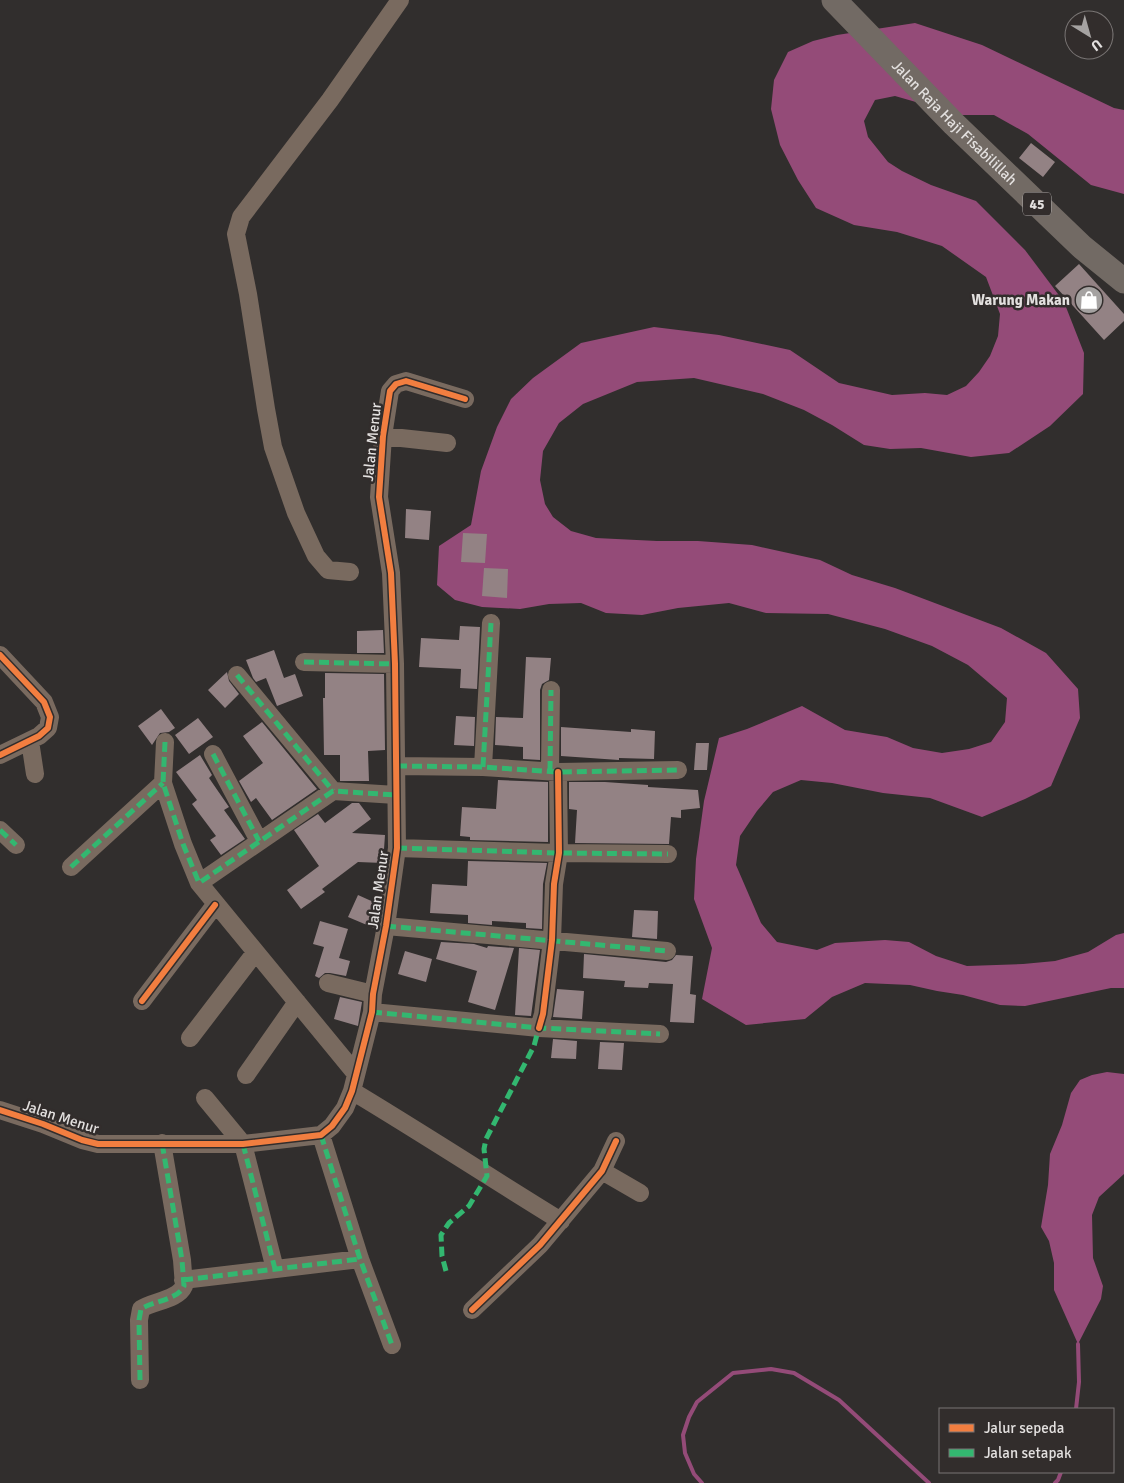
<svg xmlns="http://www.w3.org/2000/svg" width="1124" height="1483" viewBox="0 0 1124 1483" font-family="Signika,sans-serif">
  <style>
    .water { fill: #944b78 }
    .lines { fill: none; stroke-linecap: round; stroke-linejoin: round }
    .stream { stroke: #944b78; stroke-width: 4 }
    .building { fill: #938284 }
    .minor { stroke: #796a5f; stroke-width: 18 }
    .highway { stroke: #726a64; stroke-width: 25 }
    .quiet { stroke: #33b770; stroke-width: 5; stroke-dasharray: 10 5; stroke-linecap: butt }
    .cycleway-casing { stroke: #322d2c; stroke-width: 9 }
    .cycleway { stroke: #f27e40; stroke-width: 6 }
    .labels { text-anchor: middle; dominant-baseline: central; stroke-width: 5; stroke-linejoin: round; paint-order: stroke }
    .shield { fill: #322d2c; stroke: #aeaaa9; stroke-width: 1 }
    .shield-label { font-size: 14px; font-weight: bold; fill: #e3e0df }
    .street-label { font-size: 15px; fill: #e3e0df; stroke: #322d2c }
    .poi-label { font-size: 15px; font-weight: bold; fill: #e3e0df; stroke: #322d2c; text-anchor: end }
  </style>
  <rect width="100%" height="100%" fill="#312e2d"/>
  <path class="water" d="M915 23 982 45 1114 108 1124 110V194L1091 185 1028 134 994 115H961L895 96 875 100 864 121 868 137 888 162 902 171 931 185 976 201 1025 250 1064 302 1084 353 1083 394 1050 426 1009 453 971 457 921 448 890 449 864 445 832 425 804 410 763 394 694 378 637 382 583 404 559 423 543 451 540 480 545 504 553 517 571 531 596 538 657 541H698L752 545 820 560 852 575 895 588 1001 628 1046 653 1078 689 1080 718 1051 786 1025 799 982 817 930 798 883 793 832 783 801 780 773 792 757 811 740 836 736 865 761 923 777 942 817 950 835 943 885 940 909 942 936 956 967 966 1023 964 1055 961 1088 952 1116 935 1124 933V988H1111L1025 1006 1000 1005 963 995 937 991 910 985 865 983 832 997 805 1019 746 1025 702 999 712 948 694 899 696 859 704 801 719 738 747 729 802 706 845 730 887 737 913 748 942 753 969 749 991 742 1005 722 1007 698 968 665 932 646 885 629 828 614 766 613 729 603 678 608 642 615 606 613 581 603 549 604 520 609 482 607 455 600 437 585 439 546 471 525 481 471 497 427 511 399 533 378 581 343 654 327 719 335 790 350 839 383 892 395 925 393 947 395 966 386 979 372 990 356 998 336 1000 314 986 277 942 246 897 232 854 225 816 208 798 180 780 145 771 109 774 80 788 52 813 41 837 35Z
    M1107 1072 1124 1074V1174L1099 1197 1092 1215 1093 1258 1103 1286 1101 1299 1078 1344 1054 1290V1263L1049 1241 1041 1227 1048 1185 1050 1154 1062 1125 1071 1093 1080 1080 1092 1075Z"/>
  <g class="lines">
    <path class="stream" d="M1076 1409 1079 1382 1078 1344
      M702 1483 694 1474 685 1453 683 1435 689 1417 697 1402 733 1373 771 1369 794 1373 839 1400 929 1483
      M1055 1483 1058 1480 1061 1472"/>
  </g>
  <path class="building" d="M1031 143 1055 162 1043 177 1019 158Z
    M1079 264 1124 314V321L1104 340 1055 286Z
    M406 509 431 511 429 540 405 538Z
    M463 533 487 534 485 563 461 562Z
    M484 568 508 569 507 598 482 596Z
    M460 626 480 627 477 689 460 688 461 669 419 667 421 638 459 640Z
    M383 630 384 653H357V631Z
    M274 650 284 678 295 674 303 696 277 706 266 678 256 682 253 678 246 660Z
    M526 657 551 658 549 680 542 684 540 690V760L523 759V747L495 745 496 717 523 718Z
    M227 672 229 681 239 694 225 708 208 690Z
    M325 673 384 674 385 750 368 751 369 781H340V755H324L323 698H325Z
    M161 709 175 728 169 732 160 733 152 745 138 726Z
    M456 716 475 717 474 746 454 745Z
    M198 718 213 737 189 754 175 735Z
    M262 722 317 789 272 820 256 798 251 802 239 781 263 763 243 736Z
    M561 727 631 732V729L655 731 654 759 619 758V760L561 756Z
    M696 743H709L707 770H694Z
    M200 755 212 775 209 778 229 807 224 810 245 839 221 855 210 840 216 836 192 804 197 800 176 772Z
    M498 780 548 782V842L470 840V837L460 836 462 807 496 809Z
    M569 782H605L648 785V787L698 790 700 808 681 810V818L671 817 669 844 575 843 577 810 569 809Z
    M352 803H359L371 819 352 833 385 835 383 863 358 862 322 889 325 892 301 909 287 890 319 866 294 830 318 814 325 823Z
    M468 861 547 863 543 884 542 929 526 928V923L492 921V925L468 923V915L430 913 432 884 467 886Z
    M358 895 378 904 374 928 348 917Z
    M634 910 658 911 657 939 632 937Z
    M320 921 348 929 339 958 350 961 346 976 330 973H325L319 978 315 976 324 947 313 944Z
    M441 942 474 944 487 948 488 946 514 948 495 1010 468 1002 477 971 436 959Z
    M519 948 540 950 531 1016 515 1015Z
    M405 951 432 959 426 982 398 974Z
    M584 954 666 962 672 960 676 955 693 956 690 994 696 995 694 1023 670 1022 673 984 649 983 648 988 624 987 625 981 583 978Z
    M557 989 584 991 582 1019 553 1017Z
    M340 997 362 1002 358 1026 334 1019Z
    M553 1039 577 1041 576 1059 551 1058Z
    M600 1042 624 1043 622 1070 598 1069Z"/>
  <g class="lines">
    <path class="minor" d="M383 436 447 443
      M350 572 328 570 316 556 296 513 273 447 266 409 248 294 236 234 241 217 330 100 400 0
      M0 655 44 702 50 717 48 728 39 736 0 755
      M304 662 395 664
      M237 675 333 791
      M30 741 35 774
      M165 742 163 783 183 844 199 883 356 1074
      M213 754 259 841
      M397 766 483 767 558 772 678 770
      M483 767 491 623
      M550 771 551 690
      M0 830 16 845
      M397 848 559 853 668 854
      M71 867 163 783
      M199 883 333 791 396 795
      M386 926 667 951
      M328 983 373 994
      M142 1001 215 905
      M372 1012 539 1028 660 1034
      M539 1028 543 1014 552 940 554 884 559 853 558 772
      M190 1038 255 953
      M246 1075 297 1002
      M352 1091C422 1133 491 1178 561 1221
      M205 1098 243 1144 275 1269
      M0 1110 43 1124 82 1140 98 1144H243L321 1135 332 1126 345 1108 352 1091 372 1012 373 994 386 926 397 848 395 664 391 573 379 497 383 436 390 391 396 384 406 381 465 399
      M321 1135 360 1259 392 1345
      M602 1171 640 1193
      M183 1280 360 1259
      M472 1310 540 1245 602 1171 616 1141
      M140 1380 139 1320 141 1309C153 1301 178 1300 184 1286L182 1260 162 1143"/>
    <path class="highway" id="s1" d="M834 0 954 124 1082 247 1124 281"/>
    <path class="quiet" d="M304 662 395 664
      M237 675 333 791
      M165 742 163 783 183 844 199 883 333 791 396 795
      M213 754 259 841
      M397 766 483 767 558 772 678 770
      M483 767 491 623
      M550 771 551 690
      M0 830 16 845
      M397 848 559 853 668 854
      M71 867 163 783
      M386 926 667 951
      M372 1012 539 1028 660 1034
      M321 1135 360 1259 392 1345
      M243 1144 275 1269
      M446 1271 442 1256 441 1235 449 1223 469 1206 487 1176 484 1149 486 1139 534 1046 540 1023
      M183 1280 360 1259
      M140 1380 139 1320 141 1309C153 1301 178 1300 184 1286L182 1260 162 1143"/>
    <defs>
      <path id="cycleway" d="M0 655 44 702 50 717 48 728 39 736 0 755
        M142 1001 215 905
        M539 1028 543 1014 552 940 554 884 559 853 558 772
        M0 1110 43 1124 82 1140 98 1144H243L321 1135 332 1126 345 1108 352 1091 372 1012 373 994 386 926 397 848 395 664 391 573 379 497 383 436 390 391 396 384 406 381 465 399
        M472 1310 540 1245 602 1171 616 1141"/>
    </defs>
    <use href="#cycleway" class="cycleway-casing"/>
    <use href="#cycleway" class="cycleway"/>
  </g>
  <defs>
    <symbol id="shop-disc" viewBox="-11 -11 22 22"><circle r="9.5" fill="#a5a2a1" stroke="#322d2c"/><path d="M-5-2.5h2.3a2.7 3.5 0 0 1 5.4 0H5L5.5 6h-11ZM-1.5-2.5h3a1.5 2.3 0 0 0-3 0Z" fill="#fff"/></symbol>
  </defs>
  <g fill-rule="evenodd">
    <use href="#shop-disc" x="1073" y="284" width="32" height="32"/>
  </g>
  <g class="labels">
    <rect class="shield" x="1023" y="192.5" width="28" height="23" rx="4"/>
    <g class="shield-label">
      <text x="1037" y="204">45</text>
    </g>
    <g class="street-label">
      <text stroke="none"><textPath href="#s1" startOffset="172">Jalan Raja Haji Fisabilillah</textPath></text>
      <text transform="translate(372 442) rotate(-84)">Jalan Menur</text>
      <text transform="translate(378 890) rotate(-82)">Jalan Menur</text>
      <text transform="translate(61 1117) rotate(18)">Jalan Menur</text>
    </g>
    <g class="poi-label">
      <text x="1070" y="300">Warung Makan</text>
    </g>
  </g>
  <rect x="939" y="1408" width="175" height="65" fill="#322d2c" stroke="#797574"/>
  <rect x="949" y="1424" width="25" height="8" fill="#f27e40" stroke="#797574"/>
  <text x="984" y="1433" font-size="15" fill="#e3e0df">Jalur sepeda</text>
  <rect x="949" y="1449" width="25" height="8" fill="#33b770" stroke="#797574"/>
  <text x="984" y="1458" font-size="15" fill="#e3e0df">Jalan setapak</text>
  <g transform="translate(1089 35) rotate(143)"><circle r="24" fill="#322d2c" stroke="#797574"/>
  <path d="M0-4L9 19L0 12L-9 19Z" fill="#a5a2a1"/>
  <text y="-8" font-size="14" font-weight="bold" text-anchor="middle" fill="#e3e0df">U</text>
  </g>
</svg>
